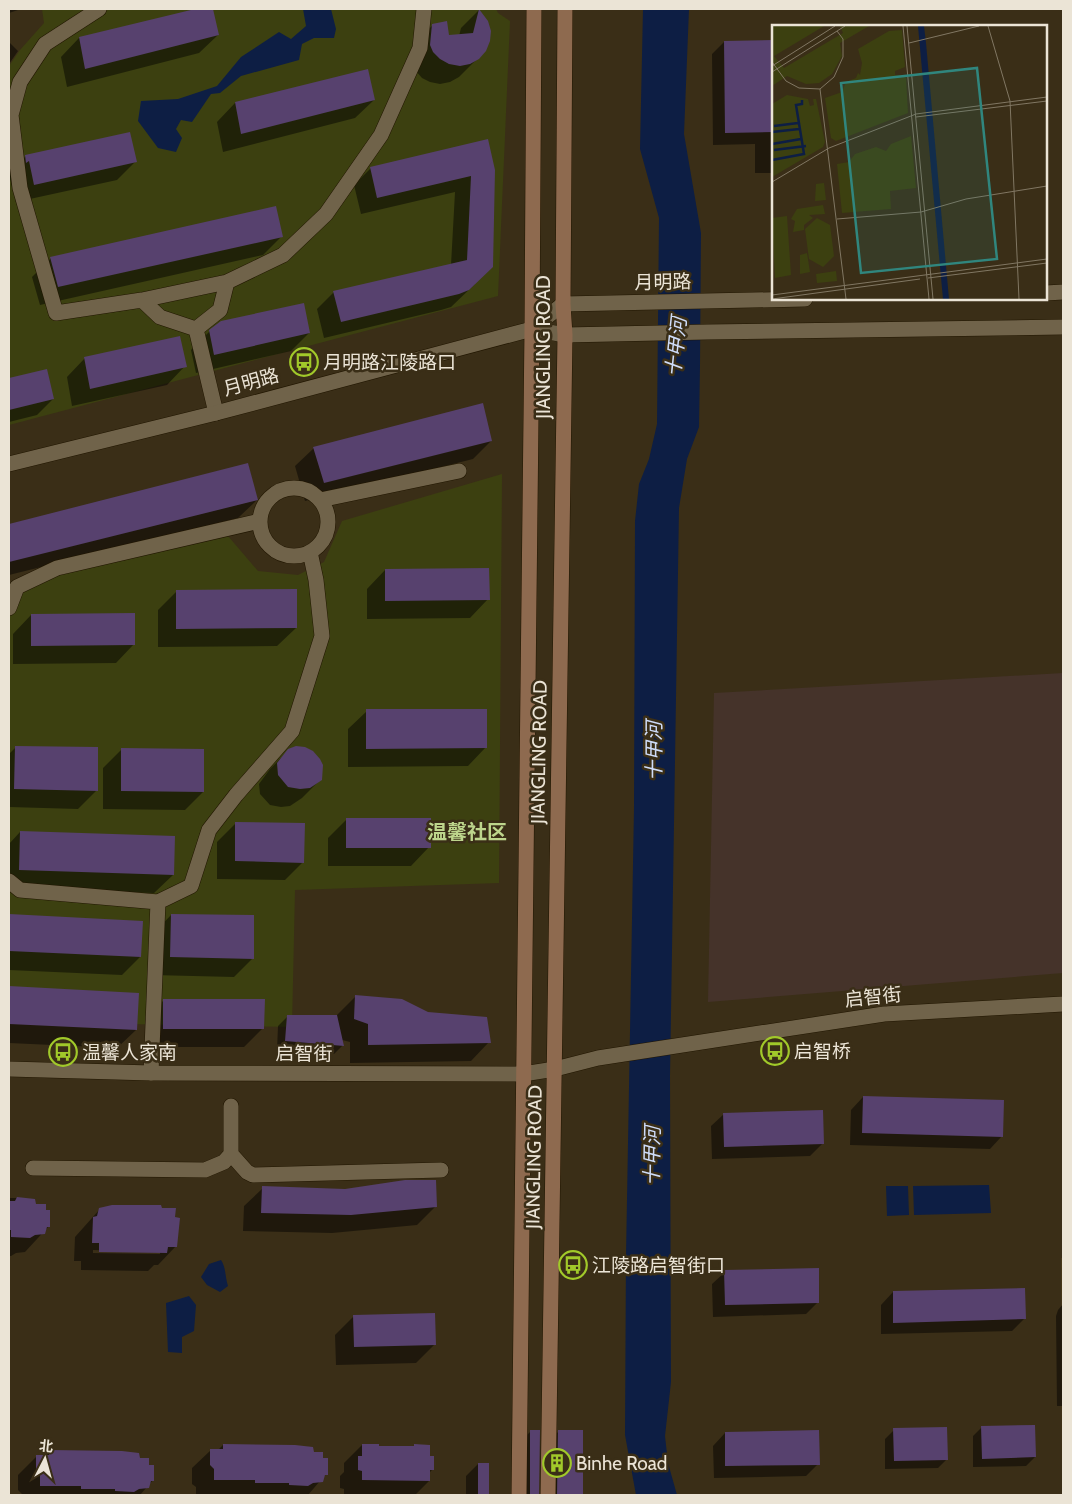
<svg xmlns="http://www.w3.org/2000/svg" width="1072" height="1504" viewBox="0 0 1072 1504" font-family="Cabin,'Noto Sans SC',sans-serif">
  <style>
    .built { fill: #473819 }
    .industrial { fill: #45332a }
    .green { fill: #3c4010 }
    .water { fill: #0d1e44 }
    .shadow { fill: #0007; fill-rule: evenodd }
    .building { fill: #57416e }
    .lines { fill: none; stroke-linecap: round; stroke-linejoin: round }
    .minor-casing { stroke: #211601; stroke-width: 16 }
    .tertiary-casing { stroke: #211601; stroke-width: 16 }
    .secondary-casing { stroke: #211601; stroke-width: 16 }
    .minor { stroke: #70634a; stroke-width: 15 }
    .tertiary { stroke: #70634a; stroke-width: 15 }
    .secondary { stroke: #8e6a4f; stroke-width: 15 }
    .labels { text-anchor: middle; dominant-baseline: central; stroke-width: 5; stroke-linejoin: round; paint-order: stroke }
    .street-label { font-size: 19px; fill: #ebe4d6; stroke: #3a2e17 }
    .poi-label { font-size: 19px; fill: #ebe4d6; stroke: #3a2e17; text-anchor: start }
    .water-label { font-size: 20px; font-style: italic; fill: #cedcf9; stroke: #3a2e17 }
    .neighbourhood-label { font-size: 20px; font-weight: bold; fill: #bdd58c; stroke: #3a2e17 }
    .inset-river { fill: none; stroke: #0d1e44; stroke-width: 2.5 }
    .inset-road { fill: none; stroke: #817763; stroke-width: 1 }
    .view { fill: #30867e; fill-opacity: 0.15; stroke: #30867e; stroke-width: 2.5 }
    .inset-edge { fill: none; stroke: #ebe4d6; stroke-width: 2.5 }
  </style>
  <rect width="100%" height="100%" fill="#3a2e17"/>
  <path class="built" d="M1061 1258H1063V1495H1062Z"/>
  <path class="industrial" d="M1063 673V973L708 1002 714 693Z"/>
  <path class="green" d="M42 9H496L498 13 510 21 498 296 9 425V66L20 50 44 23Z
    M502 474 499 883 295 890 292 1027 9 1022V608L17 587 222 529 258 571 298 575 324 562 342 521Z"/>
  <path class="water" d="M303 9H331L336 29 334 38H314L302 44 299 60 241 76 220 93 211 94 192 122 181 120 176 129 182 138 176 152 158 148 138 121 141 101 178 99 217 86 241 57 279 32 291 39 306 26Z
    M643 9H689L684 134 701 233 700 365 699 427 687 459 679 508 670 1076 671 1382 665 1436 668 1463 677 1495H636L625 1435 626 1255 634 808 635 521 639 484 649 459 657 424 659 218 640 149Z
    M989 1185 991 1213 914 1215 913 1186Z
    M908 1186 909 1215 887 1216 886 1186Z
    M221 1260C226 1267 225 1277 228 1286L220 1292 207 1285 201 1277 209 1264Z
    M189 1296 196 1305 194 1331 182 1337V1353L168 1352 166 1303Z"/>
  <path class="shadow" d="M9 9H21L9 13Z
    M200 9H211L218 35 199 53 67 87 61 57 79 38Z
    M479 10 487 21 478 58 459 77 450 82 440 84 430 82 422 78 415 70 414 43 433 25 448 36H459L461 28Z
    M9 42 18 51 9 64Z
    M724 42H773V173H755V144L713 145 712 54Z
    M374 100 355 118 223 152 217 122 235 103Z
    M487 141 475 284 451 307 441 310 324 338 317 309 334 292 451 265 455 192 361 214 354 185 371 168Z
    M26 156 135 162 117 180 16 202 10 179 9 180V173Z
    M282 236 263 255 40 305 32 277 51 258Z
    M210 331 309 333 291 351 196 373 191 350Z
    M85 358 185 366 167 385 72 406 67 377Z
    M46 370 53 399 37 415 9 422V379Z
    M491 441 473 459 305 501 295 466 314 448Z
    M248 464 257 500 238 518 9 575V525Z
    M385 570 488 599 470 618 367 619V589Z
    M177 591 296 628 277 646 158 647V610Z
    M31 615 134 644 116 663 13 664V634Z
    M367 711 486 747 468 766 348 767V729Z
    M16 747 97 790 78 809 9 807V754Z
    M122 749 203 792 185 810 103 809V768Z
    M289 750 320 780 302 798 290 806 281 807 270 805 260 794 259 784 270 769Z
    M347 819 429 847 411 866H328V838Z
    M236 823 303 862 285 880 217 879V842Z
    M20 832 173 875 154 893 9 889V844Z
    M9 915 142 922 140 957 122 975 9 970Z
    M171 915 253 958 234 977 152 975 153 934Z
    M9 988 137 995 136 1030 117 1048 9 1043Z
    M355 997 489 1042 471 1061 350 1063V1042L342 1040 343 1045 334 1054 277 1050 278 1026 287 1017 337 1015Z
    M164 1000 262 1029 244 1047H145V1019Z
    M863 1097 1002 1136 990 1149 850 1145 851 1110Z
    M724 1114 823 1143 810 1156 712 1159 711 1126Z
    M263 1188 435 1207 417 1225 332 1233 243 1231 244 1206Z
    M9 1198H17L35 1205 49 1226 25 1252 16 1253 11 1256H9Z
    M100 1209 176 1246 158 1265H154L148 1271 81 1270V1261H74L75 1237ZM93 1250 160 1252V1254L93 1253Z
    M725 1272 818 1302 806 1314 713 1317 712 1284Z
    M893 1292 1024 1319 1012 1331 881 1334V1305Z
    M1063 1304V1406H1057L1056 1316 1058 1310Z
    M353 1317 435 1344 416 1363 336 1365 335 1335Z
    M982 1427 1035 1457 1026 1466 973 1467V1436Z
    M894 1430 947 1459 938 1468 885 1469V1439Z
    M531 1431H538L537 1495H518V1444Z
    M559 1431H582V1495H546V1444Z
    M725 1433 818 1464 806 1476 714 1478 713 1446Z
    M223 1445 313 1453 322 1460 326 1474 308 1495H196V1487L192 1484V1468L211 1450H218Z
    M362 1445 378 1447 412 1448 414 1446 428 1457 432 1470 429 1473V1481L415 1495H344V1489L340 1488V1476L344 1472V1463Z
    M49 1451 139 1459 148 1466 153 1480 140 1495H23L18 1490V1475L37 1456H45Z
    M478 1464H487L488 1495H466V1476Z"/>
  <path class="building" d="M195 9H213L219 35 85 69 79 37Z
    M479 9 488 21 491 31 490 41 486 51 479 59 470 64 460 66 449 64 440 59 433 52 430 45 432 24 447 21 449 35 473 33Z
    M773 40V132L725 133 724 41Z
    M368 69 375 100 241 134 235 102Z
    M130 132 137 162 34 185 29 161 26 163 25 155Z
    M488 139 495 170 493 267 469 290 459 294 341 322 333 291 467 260 471 176 377 198 370 167Z
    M276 206 283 237 58 287 50 257Z
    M304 303 310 333 214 355 209 330 221 321Z
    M180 336 187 367 90 389 84 357Z
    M47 369 54 399 9 410V378Z
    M483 403 492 441 324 483 313 447Z
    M248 463 258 500 9 562V524Z
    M489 568 490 600 385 601V569Z
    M297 589V628L176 629V590Z
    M135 613V645L31 646V614Z
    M366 709H487V748L366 749Z
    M15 746 98 747V791L14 789Z
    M296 746 305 747 313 751 320 759 323 765 322 780 310 788 300 789 288 787 278 775 277 763 288 749Z
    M121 748 204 749V792L121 791Z
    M346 818H431V848H346Z
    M235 822 305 823 304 863 235 861Z
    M20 831 175 836 174 875 19 870Z
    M9 914 143 921 141 957 9 951Z
    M171 914 254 915V959L170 957Z
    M9 986 139 993 137 1030 9 1024Z
    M355 995 402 999 428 1012 487 1017 491 1043 368 1045V1024L354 1019Z
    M163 999H265L264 1029H163Z
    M287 1015H337L344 1046 285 1041Z
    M863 1096 1004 1100 1003 1137 862 1133Z
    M823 1110 824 1144 724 1147 723 1113Z
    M405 1180H436L437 1207 351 1215 261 1213 262 1186 345 1189Z
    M17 1197 35 1199 36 1204H46V1210H50V1227H47L45 1234 35 1235 30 1238 11 1237V1230H9V1201H15Z
    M112 1205H161L162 1208H176L175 1217 180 1218 177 1247H168L167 1253 99 1252V1243H92L93 1217 97 1216 99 1208Z
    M819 1268V1303L725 1305 724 1270Z
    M1025 1288 1026 1319 893 1323V1291Z
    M435 1313 436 1345 354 1347 353 1315Z
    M1035 1425 1036 1457 982 1459 981 1426Z
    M947 1427 948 1460 894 1461 893 1428Z
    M530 1430H540L539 1495H530Z
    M558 1430H583V1495H557Z
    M819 1430 820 1465 725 1466V1432Z
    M223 1444 295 1445 313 1447 314 1452H323V1458H328V1475H325L323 1482 313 1483 308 1486 289 1485V1483H255V1480H214V1469L210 1465V1449H223Z
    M362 1444H379V1446H414V1444L430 1445V1456H434V1470H430V1481L362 1480V1471L358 1470V1456H362Z
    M49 1450 122 1451 139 1453 140 1458H149V1465H154V1481H151L149 1488 139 1489 134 1492 115 1491V1489H81V1486H40V1475L36 1472V1455H49Z
    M478 1463H489V1495H478Z"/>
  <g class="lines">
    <defs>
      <path id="minor" d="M99 9 45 44 20 82 11 115 20 188 56 313 142 300 227 282 283 255 326 214 381 135 420 48 424 9
        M142 300 160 317 196 329 220 310 227 282
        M196 329 216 413
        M260 522a34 34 0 1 1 68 0a34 34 0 1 1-68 0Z
        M320 500 459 471
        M9 608 17 587 57 568 260 521
        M9 881 20 890 158 902 191 886 209 830 236 795 292 731 322 636 316 580 310 552
        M151 1073 158 902
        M231 1154 247 1172 253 1175 441 1170
        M33 1168 205 1170 224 1162 231 1154V1106"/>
      <path id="tertiary" d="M1046 293 1063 292
        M532 329 565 335 707 332 1063 327
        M9 464 216 413 532 329 563 304 805 299
        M9 1069 151 1073 523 1074 555 1069 598 1058 884 1014 1063 1004"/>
      <path id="secondary" d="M519 1495 532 329 534 9
        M548 1495 565 335 563 304 565 9"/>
    </defs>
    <use href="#minor" class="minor-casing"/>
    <use href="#tertiary" class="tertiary-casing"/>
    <use href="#secondary" class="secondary-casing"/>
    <use href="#minor" class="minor"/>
    <use href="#tertiary" class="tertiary"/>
    <use href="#secondary" class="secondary"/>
  </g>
  <defs>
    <symbol id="bus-ring" viewBox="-11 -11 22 22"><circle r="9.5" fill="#3a2e17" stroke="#a1c92a" stroke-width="1.5"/><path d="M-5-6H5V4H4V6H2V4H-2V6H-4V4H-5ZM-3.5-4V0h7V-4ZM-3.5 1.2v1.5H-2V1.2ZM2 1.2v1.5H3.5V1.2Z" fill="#a1c92a"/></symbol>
    <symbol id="building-ring" viewBox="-11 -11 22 22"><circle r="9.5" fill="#3a2e17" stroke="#a1c92a" stroke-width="1.5"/><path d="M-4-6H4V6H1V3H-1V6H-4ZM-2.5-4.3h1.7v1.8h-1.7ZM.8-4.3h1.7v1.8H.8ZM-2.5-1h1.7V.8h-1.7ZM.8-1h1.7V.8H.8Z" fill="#a1c92a"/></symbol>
  </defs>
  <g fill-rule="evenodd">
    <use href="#bus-ring" x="288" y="346" width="32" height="32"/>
    <use href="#bus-ring" x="759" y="1035" width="32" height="32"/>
    <use href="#bus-ring" x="47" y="1036" width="32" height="32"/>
    <use href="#bus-ring" x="557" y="1249" width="32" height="32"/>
    <use href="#building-ring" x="541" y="1447" width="32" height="32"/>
  </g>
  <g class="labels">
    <g class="street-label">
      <text transform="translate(663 282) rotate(-1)">月明路</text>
      <text transform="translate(543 347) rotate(-90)">JIANGLING ROAD</text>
      <text transform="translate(251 382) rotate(-15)">月明路</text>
      <text transform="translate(539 752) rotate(-89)">JIANGLING ROAD</text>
      <text transform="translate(873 997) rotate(-6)">启智街</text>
      <text x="304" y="1053">启智街</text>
      <text transform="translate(534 1157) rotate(-89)">JIANGLING ROAD</text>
    </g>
    <g class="poi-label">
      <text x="323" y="362">月明路江陵路口</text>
      <text x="794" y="1051">启智桥</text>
      <text x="82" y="1052">温馨人家南</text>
      <text x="592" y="1265">江陵路启智街口</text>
      <text x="576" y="1463">Binhe Road</text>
    </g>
    <g class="water-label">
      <text transform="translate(676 347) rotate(-84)">十甲河</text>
      <text transform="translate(654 751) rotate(-90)">十甲河</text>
      <text transform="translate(652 1156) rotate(-89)">十甲河</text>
    </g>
    <g class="neighbourhood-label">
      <text x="467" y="832">温馨社区</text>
    </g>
  </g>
  <g transform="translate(772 25)">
    <rect width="275" height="275" fill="#3a2e17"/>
    <path d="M0 1H52L2 31 12 43 71 8 68 1H97L68 18 70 31 60 49 47 58 34 59 15 51 0 61ZM130 5 133 42 123 46V50H130L134 53 136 88 64 116 59 113 53 73 70 67 74 57 84 53 86 48 88 50 90 38 86 24 117 6ZM15 70 36 74 38 81 42 80 41 74H44L53 117 51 122 0 152V79ZM139 111 144 163 118 166 119 184 70 188 65 139 77 137 83 129 104 122 114 126 119 119ZM52 158 54 175 43 176 44 159ZM51 180 53 189 37 190 41 193 32 200V205L21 207 23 196 19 194 25 184ZM15 191 19 250 3 253 0 193ZM45 193 58 200 62 231 51 242 37 234 33 204ZM35 228 38 247 28 249V230ZM64 246 65 256 45 258 44 249Z" fill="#3c4010"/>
    <path d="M146 1H152L154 18 177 274H171Z" fill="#0d1e44"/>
    <path class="inset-river" d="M2 101 26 98M0 107 27 104M0 119 29 114M2 125 34 121M0 135 32 129 24 80 30 79V75"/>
    <path class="inset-road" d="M131 1 157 274M135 1 161 274M216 1 238 76 247 274M137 18 207 1M0 37 14 56 27 63 48 64 62 52 71 32V14L65 6M0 41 63 1M0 47 73 1M48 64 74 274M144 92 275 76M0 157 57 123 144 89 275 72M65 194 149 187 194 174 275 161M156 253 275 238M0 270 275 234M0 274 148 254"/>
    <path class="view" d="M205 43 225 234 89 248 69 58Z"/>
    <rect width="275" height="275" class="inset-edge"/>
  </g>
  <rect width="1072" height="1504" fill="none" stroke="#ebe4d6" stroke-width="20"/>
  <g transform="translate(45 1459) rotate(6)" stroke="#3a2e17" stroke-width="4" paint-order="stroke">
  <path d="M0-4L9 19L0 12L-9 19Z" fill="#ebe4d6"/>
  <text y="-8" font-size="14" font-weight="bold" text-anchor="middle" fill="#ebe4d6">北</text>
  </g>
</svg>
